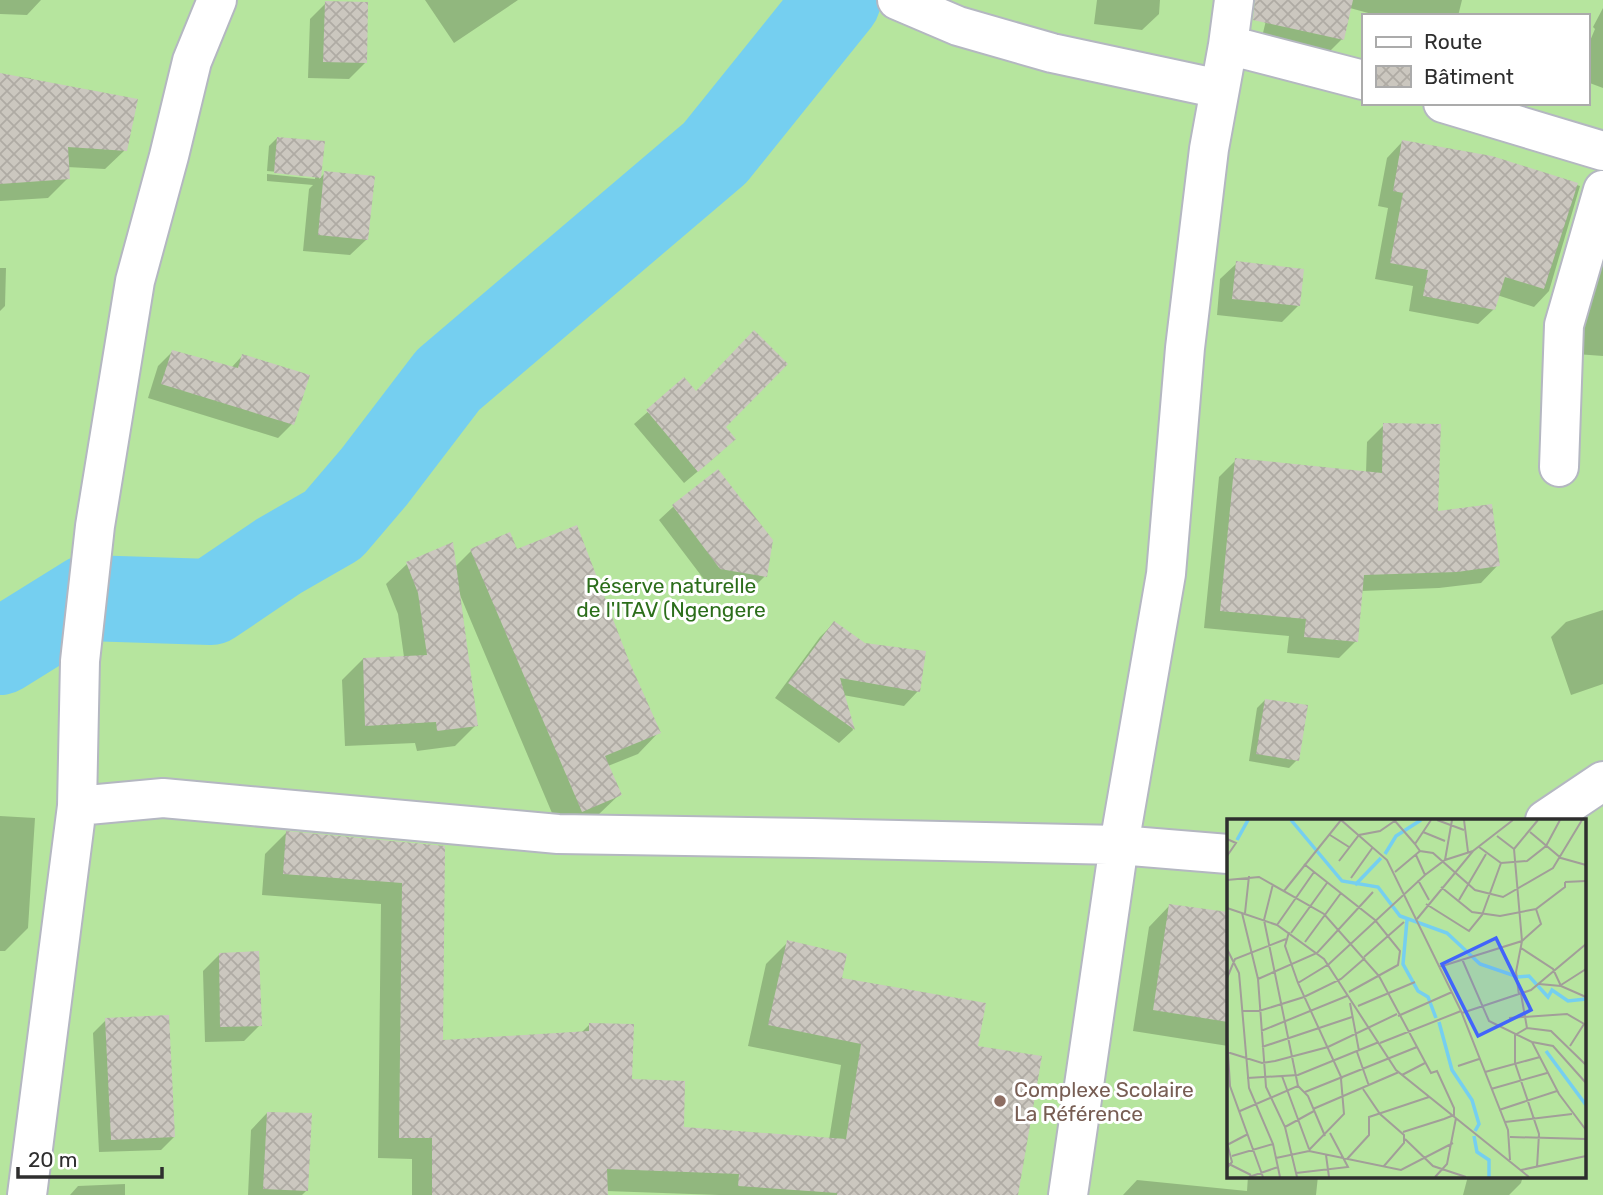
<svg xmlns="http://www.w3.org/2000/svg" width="1603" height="1195" viewBox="0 0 1603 1195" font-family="Rubik,sans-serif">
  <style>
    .grass { fill: #b6e59e; fill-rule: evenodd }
    .shadow { fill: #0003 }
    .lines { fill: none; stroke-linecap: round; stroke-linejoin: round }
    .river { stroke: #75cff0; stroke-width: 86 }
    .building { fill: url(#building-cross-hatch) }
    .minor-casing { stroke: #b4b7c1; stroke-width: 42 }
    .minor { stroke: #fff; stroke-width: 38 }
    .education-dot { fill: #8d6e63; stroke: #fff; stroke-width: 2.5 }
    .labels { text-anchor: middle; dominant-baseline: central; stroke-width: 6; stroke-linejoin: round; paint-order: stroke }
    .park-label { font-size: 21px; fill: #2c6e1b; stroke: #fff }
    .education-label { font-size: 21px; fill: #785e54; stroke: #fff; text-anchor: start }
    .inset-river { fill: none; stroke: #75cff0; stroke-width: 3.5 }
    .inset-road { fill: none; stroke: #a29e99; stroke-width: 2 }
    .view { fill: #4264fb; fill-opacity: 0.15; stroke: #4264fb; stroke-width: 3.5 }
    .inset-edge { fill: none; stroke: #2e2e2e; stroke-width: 3.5 }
  </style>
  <defs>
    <pattern id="building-cross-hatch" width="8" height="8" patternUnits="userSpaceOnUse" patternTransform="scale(1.75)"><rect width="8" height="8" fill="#cbc7bf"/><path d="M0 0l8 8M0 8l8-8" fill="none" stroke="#afaba4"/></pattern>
  </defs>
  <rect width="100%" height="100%" fill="#efe9e1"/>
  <path class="grass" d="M0 0H1603V1195H0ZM1363 16H1587V103H1363ZM1228 820H1584V1176H1228Z"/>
  <path class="shadow" d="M0 0H41L27 15 0 14Z
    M425 0H518L454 43Z
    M1097 0H1160L1159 14 1142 30 1094 24Z
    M1271 0H1462L1458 16H1379L1350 8 1342 39 1326 55 1261 41Z
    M326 3 365 63 349 79 308 78 310 19Z
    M1603 8V88L1587 82V48L1595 29 1593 27Z
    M0 76 31 78V81L125 150 105 169 67 167 68 178 48 198 0 201Z
    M277 138 323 143 319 179 325 173 367 239 350 255 303 251 309 189 313 185 267 181V174L315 179V175L267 171 269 146Z
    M1402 142 1491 158 1580 186 1549 291 1534 307 1497 295 1494 309 1478 324 1409 311 1413 286 1375 279 1388 208 1378 206 1387 158Z
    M1603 221V356L1576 354Z
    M1237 263 1298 306 1282 322 1217 315 1220 279Z
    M0 268H6L5 306 0 311Z
    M172 352 231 368 242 356 292 424 278 438 148 398 158 366Z
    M684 380 724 427 721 452 684 483 634 424Z
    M1384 425 1437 513 1498 565 1481 583 1439 588 1361 591 1356 641 1339 658 1287 653 1289 636 1204 628 1219 477 1236 460 1366 473 1367 442Z
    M718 472 765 576 751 590 706 582 659 520 673 507Z
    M452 544 455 567 471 551 516 552 628 661 659 732 638 754 608 766 620 794 598 815 560 832 460 595 476 725 455 746 417 751 415 743 345 746 342 680 363 659 404 657 398 614 386 584 407 564Z
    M1603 610V684L1571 695 1551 637 1566 622Z
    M834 623 918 691 904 706 843 695 853 730 839 743 775 698 820 637Z
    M1265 700 1297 760 1289 768 1249 761 1257 708Z
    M0 816 35 818 28 928 5 951H0Z
    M286 833 443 847 441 1042 581 1033 590 1024 630 1081 682 1128 829 1140 841 1065 748 1046 766 964 788 942 840 979 976 1047 1016 1195H719L606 1191V1195H412V1159L378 1158 381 904 262 895 265 854Z
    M1170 905 1228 914V1046L1133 1031 1149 927Z
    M219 955 260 1025 244 1041 205 1042 203 971Z
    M106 1020 174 1137 161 1150 99 1152 93 1033Z
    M267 1113 307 1190 302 1195H248L251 1130Z
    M1248 1176H1318L1316 1195H1123L1137 1180 1247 1191Z
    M1468 1176H1523L1521 1183 1509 1195H1463Z
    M125 1184V1195H70L78 1186Z"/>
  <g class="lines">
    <path class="river" d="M0 652 87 598 211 602 279 556 333 525 374 477 448 380 715 153 838 0"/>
  </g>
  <path class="building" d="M1255 0H1353L1344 40 1253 20Z
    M325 1 368 2 367 63 323 62Z
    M0 73 138 99 127 151 68 147 70 179 0 184Z
    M277 137 325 141 321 178 274 173Z
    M1402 140 1492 156 1578 183 1544 289 1505 277 1495 310 1423 296 1428 270 1390 263 1403 193 1393 191Z
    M324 171 375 176 368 240 318 235Z
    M1236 261 1304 269 1300 306 1232 299Z
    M754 330 788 364 726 427 736 439 698 472 646 410 684 377 696 391Z
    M172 350 238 368 242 354 310 375 294 425 161 384Z
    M1383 423 1441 424 1438 511 1492 504 1500 566 1457 572 1364 575 1358 642 1304 637 1306 619 1220 611 1235 458 1382 473Z
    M718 469 773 540 767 577 720 569 672 505Z
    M577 525 629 661 661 733 605 756 622 795 582 812 470 549 510 532 517 549Z
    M453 542 478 726 437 731 436 722 365 726 363 658 427 655 418 593 406 562Z
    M834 621 865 643 926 651 920 692 840 678 855 730 788 683Z
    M1265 699 1308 705 1299 761 1256 754Z
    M286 831 445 846 443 1040 589 1031V1023L634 1024 632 1079 685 1081 684 1127 846 1139 861 1044 768 1025 787 940 847 954 842 978 986 1003 978 1046 1042 1056 1018 1195H837V1193L738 1186 739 1174 607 1169 608 1195H432V1138H399L402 883 283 874Z
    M1169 904 1228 912V1022L1153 1010Z
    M259 951 262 1026 220 1027 219 953Z
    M169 1015 175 1137 111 1140 105 1018Z
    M267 1112 312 1113 308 1191 263 1189Z"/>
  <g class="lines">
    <defs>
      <path id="minor" d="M897 0 958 26 1052 53 1220 89
        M1228 45 1363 80
        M1443 103 1603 151
        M1559 467 1564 325 1603 190
        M77 806 163 798 558 834 812 838 1119 845 1228 854
        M1545 820 1603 781
        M27 1195 77 806 80 661 95 526 135 281 169 156 192 61 217 0
        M1068 1195 1119 845 1166 574 1185 348 1209 149 1228 45 1234 0"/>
    </defs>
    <use href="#minor" class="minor-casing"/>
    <use href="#minor" class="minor"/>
  </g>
  <circle class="education-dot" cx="1000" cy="1101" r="7"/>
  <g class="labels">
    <g class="park-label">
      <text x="671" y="585">Réserve naturelle<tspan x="671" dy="24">de l'ITAV (Ngengere</tspan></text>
    </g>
    <g class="education-label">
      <text x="1014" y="1089">Complexe Scolaire<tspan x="1014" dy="24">La Référence</tspan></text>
    </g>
  </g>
  <g transform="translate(1227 819)">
    <rect width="359" height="359" fill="#efe9e1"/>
    <path d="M0 1H359V358H0Z" fill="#b6e59e"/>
    <path class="inset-river" d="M64 1 115 62 151 68 173 97 220 114 253 145 291 158 302 157 321 178 325 171 341 182 359 180M10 21 21 1M158 35 169 17 194 1M128 66 154 39M180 101 176 145 191 172 201 178 209 199M212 203 225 251 245 281 252 305 248 312M319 232 359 286M247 317 250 333 262 341V358"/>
    <path class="inset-road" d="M204 1 188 25 193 32 206 34 248 71 276 78 326 49 355 1M210 1 237 11M237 1 241 33M168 2 188 25M196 13 218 22M303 13 334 39 359 46M103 16 122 28M270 17 287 30 295 122 289 153 292 176M0 20 9 24 0 37M252 28 274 44 300 42 319 27 333 1M287 30 311 1M189 36 198 56M218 41 225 1M112 42 132 16 153 12 169 1M77 45 148 101 173 132 171 146 122 173M168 53 193 32M124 59 146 28M0 61 32 58 97 95 152 157 204 254 210 252 227 289V296L217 300 176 313M191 61 202 81M338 63 359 62M214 68 245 93 273 97 309 90 338 68V63M57 72 114 1 160 41 234 192 281 311 283 341M232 81 259 35M199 85 242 112 255 96 274 44M0 89 50 106 97 140 169 251 302 358M15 94 31 160 39 268 58 308 70 358M18 94 22 57M190 100 246 32 286 1M50 106 87 53M62 113 58 127 71 164 115 260M64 114 100 64M78 123 114 74M294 129 326 150 334 167M0 130 12 154 22 269 46 325 53 358M137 138 177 103M235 140 262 202 305 223 332 275 359 311M212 148 295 122 314 105 309 90M0 159 8 140 59 120M31 160 90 134 146 73M71 164 102 145 198 56 218 41 246 32M312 165 334 167 359 178M334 166 359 150M294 175 300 209M123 184 132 232M131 187 188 163M15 192H32L77 178 114 160 138 139M235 194 304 171 359 125M171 197 225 173M282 199 340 195 359 206M34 212 120 177M0 217 3 267 36 358M305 223 326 227 359 264M153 224 234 192M343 227 357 205M35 228 125 198M0 233 35 244 48 242 101 228 170 195M130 233 142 267M231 247 252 240M258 253 313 238M175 256 198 244M55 257 82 330M20 259 71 256 152 223M71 267 81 277 98 317M136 270 153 295 177 316V324L157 347M264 270 320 254M78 273 190 228M86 290 172 253M272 291 330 272M13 292 71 267 37 101 46 65M278 303 345 295M58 308 87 292M283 318 359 320M178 320 206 347 239 358M0 324 5 343 0 349M0 326 21 315M82 331 117 295 114 260M99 336 102 358M5 337 46 325M49 339 82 332 174 351 226 324M120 340 142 316V298L202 278M0 344 24 356M310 348 312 315 288 244V216L300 209 324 212 359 246M294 351 359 337M69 354 121 348 103 314M22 358 51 348M208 358 220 345 229 299"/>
    <path class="view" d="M269 119 304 191 251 217 215 145Z"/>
    <rect width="359" height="359" class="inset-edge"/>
  </g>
  <rect x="1362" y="14" width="228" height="91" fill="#ffffff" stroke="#ababab" stroke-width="2"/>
  <rect x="1376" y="37" width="35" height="10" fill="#ffffff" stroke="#ababab" stroke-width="2"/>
  <text x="1424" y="49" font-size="21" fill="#2e2e2e">Route</text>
  <rect x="1376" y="66" width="35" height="21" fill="url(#building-cross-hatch)" stroke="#ababab" stroke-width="2"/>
  <text x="1424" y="84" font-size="21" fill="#2e2e2e">Bâtiment</text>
  <path d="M18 1167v10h144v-10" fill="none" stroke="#2e2e2e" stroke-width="3.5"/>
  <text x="28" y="1167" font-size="21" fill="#2e2e2e" stroke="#ffffff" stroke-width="5" paint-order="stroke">20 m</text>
</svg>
